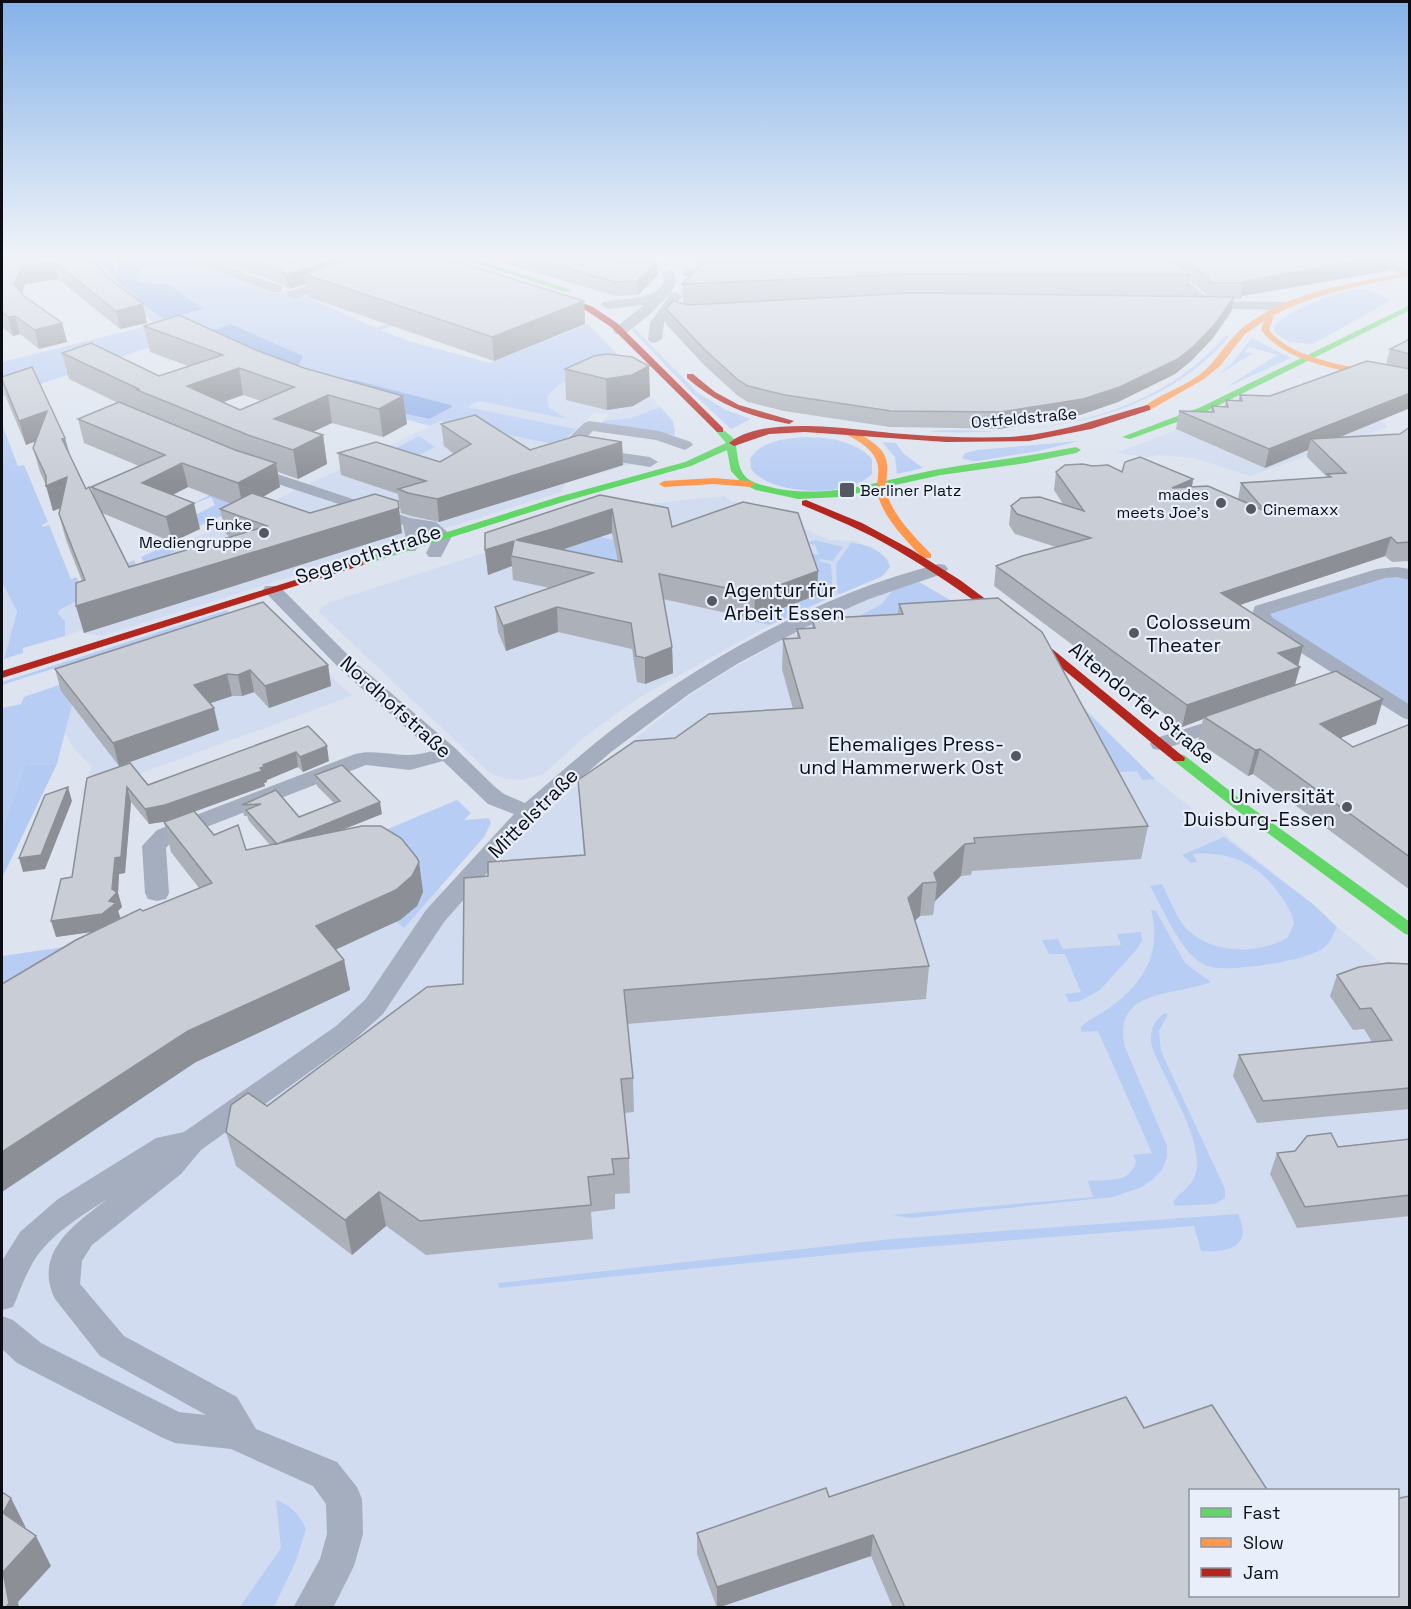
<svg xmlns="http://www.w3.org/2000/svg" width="1411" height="1609" viewBox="0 0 1411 1609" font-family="'Space Grotesk',sans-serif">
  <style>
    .built { fill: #d1dcf0; fill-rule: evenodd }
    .green { fill: #b8cdf4; fill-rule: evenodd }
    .forest { fill: #b3caf2 }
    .water { fill: #91b0ea }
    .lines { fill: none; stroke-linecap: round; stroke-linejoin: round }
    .street { fill: #a5aebf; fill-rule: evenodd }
    .fast { fill: #63d668; fill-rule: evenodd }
    .slow { fill: #ff974d; fill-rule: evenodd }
    .jam { fill: #b3261e; fill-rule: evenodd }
    .wall { fill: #acb0b8; fill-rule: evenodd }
    .shaded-wall { fill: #8c9096 }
    .building { fill: #c8cdd6; stroke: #8c9096; stroke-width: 1.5; fill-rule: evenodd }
    .poi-dot { fill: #545961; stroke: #e8effb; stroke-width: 2 }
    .labels { text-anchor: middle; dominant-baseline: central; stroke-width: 4.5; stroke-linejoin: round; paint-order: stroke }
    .far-street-label { font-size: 16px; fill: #0a0e14; stroke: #e8effb }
    .far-poi-label { font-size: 16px; fill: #0a0e14; stroke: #e8effb; text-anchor: start }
    .street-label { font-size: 20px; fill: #0a0e14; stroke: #e8effb }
    .poi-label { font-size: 20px; fill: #0a0e14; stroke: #e8effb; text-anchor: start }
  </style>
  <rect width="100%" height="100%" fill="#dde4ef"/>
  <path class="built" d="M527 376 570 378 631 376 668 415 675 428V435L602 425 600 424 609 414 594 413 555 450 636 463 566 483 561 492 102 636 83 633 82 630 65 636V621L58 614 61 602 430 426Z
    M1292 386 1382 421 1388 427 1250 476 1194 458 1159 455 1145 457 1116 453Z
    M724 496 730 500 775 514 829 540 856 541 889 559 886 574 770 625 638 698 586 736 542 775 521 780 507 779 491 774 320 613 319 610 330 602 599 516 637 505Z
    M2 582 17 612 5 655 2 656Z
    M919 582 1041 664 1155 779 1315 906 1337 927 1409 985V1607H2V1021L423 892 404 927 438 888 463 900 523 835 570 791 683 700 728 671 799 631 864 600ZM1190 1490H1398V1596H1190Z
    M277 626 352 696 81 795 92 767 74 749 65 733 72 705Z"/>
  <path class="green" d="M88 257H99L110 273 117 274 114 277 145 306 164 319 202 309 168 284 140 282 134 275 140 272 130 257H177L262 289H266L269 291 265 292 280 293 291 290 376 328 497 284 501 285 380 330 412 342 490 363 588 324 624 361C599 369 563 374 547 397L549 408 567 419 479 401 467 407 576 429 559 445 443 422 442 420 430 426 323 396 180 337 2 397V362L156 324 136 309ZM231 324 303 356 297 369 339 380H355L451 405 427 419 402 413 279 371Z
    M1362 289 1375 292 1389 300 1388 302 1313 344 1289 342 1275 333 1274 326C1289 310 1340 290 1362 289Z
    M634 328 698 393 726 410 751 419 731 429 690 391 632 330Z
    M1226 335 1228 336V338C1153 423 1037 435 931 432 938 428 988 432 1003 431 1086 426 1170 401 1226 335Z
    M1252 338 1291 358 1225 388 1277 355 1249 347 1245 352 1253 353 1218 375 1232 363Z
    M660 407 673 421 675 435 600 424 603 421 632 418Z
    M2 424 18 466 24 465 48 522 42 525V527L49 525 71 579 77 577 79 586 134 560 138 569 59 610 58 614 65 621V636L23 648V653L4 659 17 612 2 582Z
    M419 436 435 447 398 466 377 458Z
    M803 437C827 437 855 440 872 459V474C849 498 772 496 751 469L750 459C760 441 784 439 803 437Z
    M1079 441 1038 451 978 461H971L962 458 965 453 977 450Z
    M882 442 896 443 904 454 923 468 897 474 895 457Z
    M210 495 230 504 235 510 197 527 191 517 215 505 211 497 186 507Z
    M600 537 614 540 618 558 631 561 525 562Z
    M180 539 190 543 146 566 141 557Z
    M814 540 843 547 833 561 820 559 819 561 831 564 833 596 770 625 738 618 739 616 755 619 817 595 803 552 819 555 815 545 806 543Z
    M851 543C868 544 886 552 890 567L881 577 840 594 837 593 836 564Z
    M1383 573 1409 575V713L1267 621 1264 611Z
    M919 582 983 619 852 620 882 604 893 590Z
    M227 610 229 613 2 685V682Z
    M62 684 72 705 57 764 25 765 2 829V708L21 704 24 697Z
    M1080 705 1155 779 1142 780 1137 771 1100 773Z
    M457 800 471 813 464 820 489 818 491 823 484 837 404 928 393 919 416 906 423 892 422 887 2 1021V956L127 938Z
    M1224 837 1314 905 1337 927C1333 934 1331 943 1322 949 1304 961 1241 970 1218 968 1211 968 1203 965 1197 960 1178 945 1162 907 1150 886L1162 884C1169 898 1175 914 1184 926 1208 954 1258 956 1288 937L1294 924C1293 914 1287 906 1282 898 1261 865 1232 851 1193 854L1197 862 1191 863 1182 855Z
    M1151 910 1156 911 1185 963 1211 982C1176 996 1111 988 1125 1047L1167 1146V1157L1162 1170 1153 1179 1142 1187 1113 1197 911 1218 892 1215 1093 1197 1088 1181C1108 1179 1131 1184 1136 1161L1133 1155 1152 1153 1098 1031 1081 1032V1027C1090 1018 1102 1014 1112 1006 1145 982 1162 950 1151 910Z
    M1141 932 1142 941 1137 949 1100 990 1080 1001 1069 1002 1065 994 1081 992 1065 954H1049L1042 940 1058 939 1063 949 1121 945 1117 934Z
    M1166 1013 1168 1014 1159 1031 1161 1051 1225 1189V1198L1215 1204 1175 1206 1173 1202C1180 1193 1189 1188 1194 1178 1209 1143 1161 1078 1151 1043 1150 1030 1154 1019 1166 1013Z
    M1238 1214C1253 1246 1230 1253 1201 1251L1194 1226 860 1252 499 1288 498 1283 891 1239Z
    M276 1500C292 1506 299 1514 306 1529L296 1561 274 1607H240L281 1548Z"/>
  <path class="forest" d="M57 764 2 878V829L25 765Z"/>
  <path class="water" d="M99 257H108L115 268 120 266 114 257H130L140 272 134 275 140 282 168 284 203 309 164 319 145 306 113 277 117 274 110 273Z
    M231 324 303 356 298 367 339 380H355L451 405 452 407 429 419 402 413 194 337Z"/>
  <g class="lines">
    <path class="street" d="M181 257H200L281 286 282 289 281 292H271Z
      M1144 257H1158L1205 296V301L1284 302 1291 306 1284 310 1178 308 1176 305 1178 302 1192 299Z
      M1356 257H1376L1410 269V277Z
      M688 269 723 272 729 276 723 280 684 276 682 273 684 270Z
      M669 270 673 271 677 281 670 294 649 315 625 334H615L613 331 615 328 644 305 608 309 601 305 603 302C625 297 652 302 665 281L663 274Z
      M336 277 340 278 342 281 340 284 293 299 287 295 288 292Z
      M676 292 682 296 664 323 662 339 655 343 650 342 648 339 650 323 671 293Z
      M589 421 659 431 691 442 693 445 685 450 656 440 593 431 572 452H560L558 449 560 446 584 423Z
      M594 449 650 457 658 462 650 467 588 457 586 454Z
      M250 465 410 518 436 522 452 536 441 557H429L426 553 434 537 421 530 424 539 415 551H403L400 547 406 539 403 525 244 473 242 470Z
      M939 564 945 565 948 569 945 573 869 599 804 628 737 664 689 694 611 752 536 817 444 922 383 1014 354 1040 201 1150 181 1174 92 1245 82 1261 80 1284 124 1336 237 1397 256 1429 337 1462 357 1487 362 1499 363 1534 354 1566 333 1608H293L320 1559 327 1534 326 1504 313 1486 231 1449 175 1443 163 1438 17 1363 2 1349V1316L13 1320 41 1343 179 1412 206 1415 100 1356 55 1299C32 1252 76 1223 109 1198 81 1216 45 1237 30 1268 23 1280 19 1294 13 1307L2 1310V1261L20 1232 58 1199 156 1138 184 1132 336 1026 365 1000 426 910 514 814 488 804 443 761 410 770 366 765 173 840 166 848 169 893 166 899 157 901 148 899 145 893 142 846 157 830 355 754C383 748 402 761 432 751L341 670 263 590 265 586H279L355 662 455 748 494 786 504 794 525 803C548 783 571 763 594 744 691 665 818 594 939 564Z
      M1397 567 1410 569V580L1397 577 1385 578 1270 614 1273 618 1410 705V720L1403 718 1259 626 1252 614 1255 606 1377 569Z
      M1229 715 1236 717 1239 721 1236 725 1161 750 1153 749 1150 744 1153 739Z"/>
    <path class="fast" d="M457 257H469L572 290 565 292Z
      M1410 305V310L1207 411 1130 439 1122 437 1201 407Z
      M720 427 739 443 736 446C738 458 738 471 748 479 755 484 766 486 774 488 831 500 885 479 940 469 986 461 1031 456 1076 447L1081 450 1076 453 1026 463 941 475 840 497 798 499 756 490 743 484 731 471 727 450 691 466 566 501 363 565 359 566 354 563 355 561 558 497 685 462 726 443 715 430Z
      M1179 754 1184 755 1249 806 1410 922V935L1405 934 1239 812 1174 761 1173 758 1174 755Z"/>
    <path class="slow" d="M1410 272V276C1363 285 1317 293 1274 315L1269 330C1296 364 1369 369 1410 377V383C1365 374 1289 368 1261 330L1264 321 1245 334 1220 366 1204 379 1150 410 1142 408C1158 395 1181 388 1198 376 1216 363 1225 343 1241 329 1287 291 1353 283 1410 272Z
      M847 431C855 430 861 435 868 439 902 461 878 476 890 502 899 522 916 538 931 554V558H923C907 541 887 522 879 499 876 491 877 484 878 476 881 454 864 444 847 435Z
      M714 478 750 481 755 484 750 487 714 484 664 487 659 484 664 481Z"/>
    <path class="jam" d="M545 289 593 307 617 323 723 428V432H717L611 327 587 311 542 293 541 291Z
      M687 374H693L715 392 739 405 794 421 789 424C750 417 717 404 687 378Z
      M1147 405 1150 406V410L1091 429 1029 441 946 442 805 432 769 434 734 446 729 443C765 413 860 431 904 434 939 437 974 438 1009 437 1058 434 1101 418 1147 405Z
      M806 500 862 523 912 550 960 580 1051 648 1185 758 1184 761H1174C1087 690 1002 613 905 555 873 535 838 520 802 505V501Z
      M359 560 363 561V565L2 678V671Z"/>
  </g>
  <path class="wall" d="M2 257H92L107 277 143 304 147 323 120 329 58 279 25 284 22 294 24 296 62 323 67 342 39 349 20 334 13 336 2 327Z
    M204 257H284L289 261 584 301 585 324 494 361 308 297 306 284 289 289 282 284Z
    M482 257H612L658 275 638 295 616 296Z
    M703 257H1410V267L1390 260 1387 271 1242 296 1240 299H1234L1231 312 1213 338 1191 361 1175 374 1118 402 1080 415 999 429 953 428 890 427 784 411 748 402 738 396 704 365 666 324V309L683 303 682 284 704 262ZM1189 280 1206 294 1207 297 1186 296Z
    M144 326 256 350 304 368 407 424 383 437 332 423 312 432 323 435 327 464 298 479 278 472 280 487 263 497 310 513 402 533 84 633 76 606 82 581 66 540 59 514 61 508 53 511 48 489 40 472 33 448 35 441 26 445 7 400 2 380 70 455 86 489 94 498 91 487 139 466 84 443 78 419 118 403 69 379 62 353 159 376 188 366 150 352ZM243 395 261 401 240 410 223 402ZM188 487 231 504 220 509 226 534 231 537 129 567 102 513 172 542 200 529 173 495Z
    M1410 330V408L1340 437 1400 434 1410 427V563L1407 561 1392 562 1385 556 1240 605 1298 666 1295 685 1383 699 1376 724 1340 738 1353 747 1410 724V890L1253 774 1248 776 1198 742 1203 719 1182 727 994 586 996 566 1056 547 1015 534 1009 525 1011 506 1063 504 1054 490 1056 472 1092 466 1122 472 1193 479 1192 487 1238 499 1241 483 1327 477 1307 457 1308 450 1265 468 1176 429 1179 411 1211 412 1212 406H1225L1226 400 1238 401 1240 395 1270 396 1386 364 1390 349 1407 341Z
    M594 356 650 396 633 406 607 410 566 400 565 369Z
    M441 424 530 450 622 442 623 465 439 522 411 516 401 513 398 494 341 475 338 453 440 462 454 454 444 446Z
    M600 495 672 527 817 595 754 619 663 599 672 647 673 673 645 684 637 682 632 649 558 632 506 651 498 632 495 607 550 588 513 580 512 566 488 575 485 550ZM612 533 618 561 561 550Z
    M899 604 1148 826 1141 859 972 871 971 875 961 876 935 901 933 915 920 916 915 920 929 966 926 999 627 1024 633 1078 634 1112 624 1113 629 1158 630 1193 615 1194V1209L591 1212 593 1239 426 1255 386 1226 352 1255 236 1166 226 1132 463 984 488 876 584 856 578 780 675 738 793 709 782 669 783 639 797 638V629L812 628V619L898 614Z
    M328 665 331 686 269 708 254 692 242 696H232L210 703 219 730 119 766 61 691 55 669Z
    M308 726 329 761 303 772 298 767 267 780V782L264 783 265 786 194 811 214 835 246 850 270 845 249 821 247 816H244L242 805 276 790 299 817 334 803 317 786 315 775 382 814 339 831 419 862 423 892 417 906 400 920 336 949 344 960 350 990 196 1062 95 931 56 937 72 877 87 778 148 785ZM131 802 149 824 168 821 164 822 171 852 199 888 143 911 120 919 118 911 122 907 118 893 119 874 125 873Z
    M1410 964V1109L1257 1123 1233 1076 1239 1055 1372 1042 1364 1029 1353 1030 1330 996 1337 975Z
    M1410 1139V1216L1297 1228 1270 1174 1277 1153Z
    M1144 1428 1191 1491 1410 1608H893L871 1556 717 1608 697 1554V1533L829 1497Z"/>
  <path class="shaded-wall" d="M2 257H28L2 270Z
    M341 257H384L304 274 306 284 289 289 286 275Z
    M996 257H1103L995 270Z
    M1380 257H1391L1387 271 1242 296 1240 299 1243 283 1245 281Z
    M54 262 58 279 25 284 19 302 14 284 21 267Z
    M657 262 658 275 638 295 637 281Z
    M1234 297 1231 312 1213 338 1191 361 1175 374 1118 402 1080 415 999 429 1001 412Z
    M584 301 585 324 494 361 492 337Z
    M143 304 147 323 120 329 116 311Z
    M15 316 20 334 13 336 8 317Z
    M62 323 67 342 39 349 35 330Z
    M649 366 650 396 633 406 607 410 606 379Z
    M239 368 243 395 193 413 187 386Z
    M1410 393V408L1318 446 1311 439 1308 450 1265 468 1269 449Z
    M328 395 332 423 281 446 274 419Z
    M403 396 407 424 383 437 379 409Z
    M47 411 53 435 26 445 19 421Z
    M323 435 327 464 298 479 293 450Z
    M65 438 72 462 62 439Z
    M622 442 623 465 439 522 437 499Z
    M182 463 188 487 148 507 142 483Z
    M276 463 280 487 243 508 238 483Z
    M67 477 74 502 53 511 46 486Z
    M1193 479 1190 498 1172 488Z
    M194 503 200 529 172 542 166 517Z
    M399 508 402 533 84 633 76 606Z
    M612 509V533L531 560 516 540Z
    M1391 537 1385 556 1216 613 1221 593Z
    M514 541 511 556 512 566 488 575 485 550Z
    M818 571 817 595 754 619 755 594Z
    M557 607 558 632 506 651 503 626Z
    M1303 646 1298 667 1278 653Z
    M672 647 673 673 645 684V658Z
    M328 665 331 686 269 708 265 686Z
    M1300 667 1294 688 1204 717 1203 719 1182 727 1187 705Z
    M250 670 254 692 242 696 238 675Z
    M227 674 232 696 199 707 194 685Z
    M1383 699 1376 724 1313 749 1320 724Z
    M214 708 219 730 119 766 113 743Z
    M327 746 329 761 303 772 300 757Z
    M1260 749 1253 774 1248 776 1255 750Z
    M296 752 298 767 267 780V782L264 783 265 786 169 821 149 824 145 809 260 768 263 765Z
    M68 787 72 801 45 869 23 872 19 858Z
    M127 787 131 802 125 873 119 874 118 893 122 907 118 911 121 919 107 930 56 937 51 921 109 901 112 889 115 858Z
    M380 802 382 814 279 855 277 844Z
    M965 844 961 876 935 901 937 882 934 873Z
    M419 862 423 892 417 906 400 920 322 956 316 926Z
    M923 883 920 916 904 931 908 898Z
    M344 960 350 990 196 1062 2 1192V1152L188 1031Z
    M379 1192 386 1226 352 1255 345 1220Z
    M11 1498 26 1528 3 1513Z
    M873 1535 871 1556 717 1608V1587Z
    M36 1536 51 1566 18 1602 19 1608H6L3 1572Z"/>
  <path class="building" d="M28 257H92L107 277 143 304 116 311 54 262 21 267 14 284 24 296 62 323 35 330 15 316 8 317 2 312V262Z
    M242 257H284L289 261 301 257H341L286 275 280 270Z
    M352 257H442L584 301 492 337 304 274Z
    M528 257H612L616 259 657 262 637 281 615 282Z
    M1031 257H1168L1190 275 914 274 682 284 706 260 757 262 997 261Z
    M1183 257H1380L1245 281 1243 283H1210L1209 279Z
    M913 293 1234 297 1215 324 1194 346 1178 359 1120 387 1083 399 1001 412 891 411 785 395 748 386 738 380 704 349 666 309 673 301 688 305Z
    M179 315 256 350 304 368 403 396 379 409 328 395 274 419 323 435 293 450 248 435 137 390 139 389 62 353 91 343 159 376 223 355 144 326ZM239 368 294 387 240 410 187 386Z
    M1410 339V354L1390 349Z
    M607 354 632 357 649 366 632 375 606 379 565 369 594 356Z
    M1367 361 1410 369V393L1269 449 1179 411 1214 412 1212 406 1228 407 1226 400 1242 401 1240 395 1270 396Z
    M32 367 65 438 62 439 86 489 89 487 129 567 267 526 220 509 252 493 310 513 375 494 398 501 399 508 76 606V583L85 580 59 514 67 477 46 486V476L33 448 47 411 19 421 2 379V377Z
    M119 402 235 450 276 463 238 483 182 463 142 483 194 503 166 517 91 487 165 455 78 419Z
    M475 415 530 450 579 435 622 442 437 499 408 493 398 489 426 481 338 453 376 442 440 462 471 444 441 424Z
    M1410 427V542L1397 543 1391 537 1221 593 1303 646 1278 653 1300 667 1187 705 996 566 1022 556 1091 538 1017 514 1011 506 1021 498 1040 497 1084 511 1056 472 1065 465 1083 464 1092 466 1108 465 1122 472 1125 462 1140 457 1193 479 1172 488 1208 486 1265 511 1241 483 1331 477 1327 474 1346 473 1311 439 1400 434Z
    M600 495 668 508 672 527 743 502 798 513 818 571 755 594 659 574 672 647 645 658 636 656 631 623 557 607 503 626 495 607 593 573 511 556 514 541 485 550V533ZM612 509 622 562 516 540 552 529Z
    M998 598 1042 632 1148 826 974 838 975 843 965 844 934 873 937 882 923 883 908 898 929 966 624 990 633 1078 621 1079 629 1158 612 1159 614 1174 588 1177 591 1205 420 1221 379 1192 345 1220 226 1132 231 1105 248 1093 267 1106 427 987 463 984 464 878 488 876V862L585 855 578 780 635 741 675 738 709 714 803 708 783 639 800 638 797 629 815 628 812 619 903 614 899 604Z
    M263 602 328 665 265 686 250 670 238 675 227 674 194 685 214 708 113 743 55 669Z
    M1336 671 1383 699 1320 724 1353 747 1410 724V857L1260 749 1255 750 1204 717Z
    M308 726 324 742 327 746 300 757 296 752 263 765 264 767 260 768 262 771 165 805 145 809 127 787 121 857 115 858 112 889 117 892 109 901 116 903 102 914 51 921 61 879 72 877 87 778 130 763 148 785Z
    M342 765 380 802 277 844 246 810 261 804 242 805 276 790 299 817 340 801 315 775Z
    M68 787 41 855 19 858 45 795Z
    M194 811 214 835 238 825 246 850 362 826H381L401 838 417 858 419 862 412 876 396 890 316 926 344 960 188 1031 2 1152V984L76 940 140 909 143 911 212 883 164 822Z
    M1388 963 1410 964V1088L1263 1101 1239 1055 1392 1040 1371 1008 1360 1009 1337 975 1359 967Z
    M1331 1133 1338 1147 1410 1139V1195L1305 1207 1277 1153 1295 1151 1307 1136Z
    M1126 1397 1144 1428 1212 1405 1268 1491H1191V1596H1398V1500L1400 1498 1410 1496V1608H905L873 1535 717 1587 697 1533 826 1488 829 1497Z
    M2 1492 11 1498 3 1513 36 1536 3 1572 9 1603 6 1608H2Z"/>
  <linearGradient id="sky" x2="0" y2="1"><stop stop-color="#85b2e9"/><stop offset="0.53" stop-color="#f0f3f8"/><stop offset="1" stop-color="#f0f3f8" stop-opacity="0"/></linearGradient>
  <rect width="1411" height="483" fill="url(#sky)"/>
  <g class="poi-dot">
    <rect x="839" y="482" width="16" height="16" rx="3"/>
    <circle cx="1221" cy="503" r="6"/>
    <circle cx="1251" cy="509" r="6"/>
    <circle cx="264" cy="533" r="6"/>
    <circle cx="712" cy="601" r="6"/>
    <circle cx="1134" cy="633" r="6"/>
    <circle cx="1016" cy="756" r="6"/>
    <circle cx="1347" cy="807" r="6"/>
  </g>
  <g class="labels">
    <g class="far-street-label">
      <text transform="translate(1024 418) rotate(-5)">Ostfeldstraße</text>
    </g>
    <g class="far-poi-label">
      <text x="860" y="490">Berliner Platz</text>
      <text x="1209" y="494" text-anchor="end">mades<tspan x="1209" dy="18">meets Joe's</tspan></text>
      <text x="1263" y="509">Cinemaxx</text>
      <text x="252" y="524" text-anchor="end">Funke<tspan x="252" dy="18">Mediengruppe</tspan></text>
    </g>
    <g class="street-label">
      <text transform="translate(368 554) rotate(-18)">Segerothstraße</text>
      <text transform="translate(1142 703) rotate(39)">Altendorfer Straße</text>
      <text transform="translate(396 707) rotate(42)">Nordhofstraße</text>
      <text transform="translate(533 813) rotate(-45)">Mittelstraße</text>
    </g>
    <g class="poi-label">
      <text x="724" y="590">Agentur für<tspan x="724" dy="23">Arbeit Essen</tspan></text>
      <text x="1146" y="622">Colosseum<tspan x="1146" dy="23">Theater</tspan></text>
      <text x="1004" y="744" text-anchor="end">Ehemaliges Press-<tspan x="1004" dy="23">und Hammerwerk Ost</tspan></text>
      <text x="1335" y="796" text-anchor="end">Universität<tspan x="1335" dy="23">Duisburg-Essen</tspan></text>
    </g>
  </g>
  <rect width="1411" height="1609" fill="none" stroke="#0a0e14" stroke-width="6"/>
  <rect x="1189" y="1489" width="210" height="108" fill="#e8effb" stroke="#8f959f" stroke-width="1.5"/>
  <rect x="1201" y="1508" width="30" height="9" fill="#63d668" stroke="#8f959f" stroke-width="1.5"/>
  <text x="1243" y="1519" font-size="18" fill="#0a0e14">Fast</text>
  <rect x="1201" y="1538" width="30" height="9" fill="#ff974d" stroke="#8f959f" stroke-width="1.5"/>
  <text x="1243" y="1549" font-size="18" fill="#0a0e14">Slow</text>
  <rect x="1201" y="1568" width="30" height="9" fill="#b3261e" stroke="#8f959f" stroke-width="1.5"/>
  <text x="1243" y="1579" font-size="18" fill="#0a0e14">Jam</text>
</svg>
